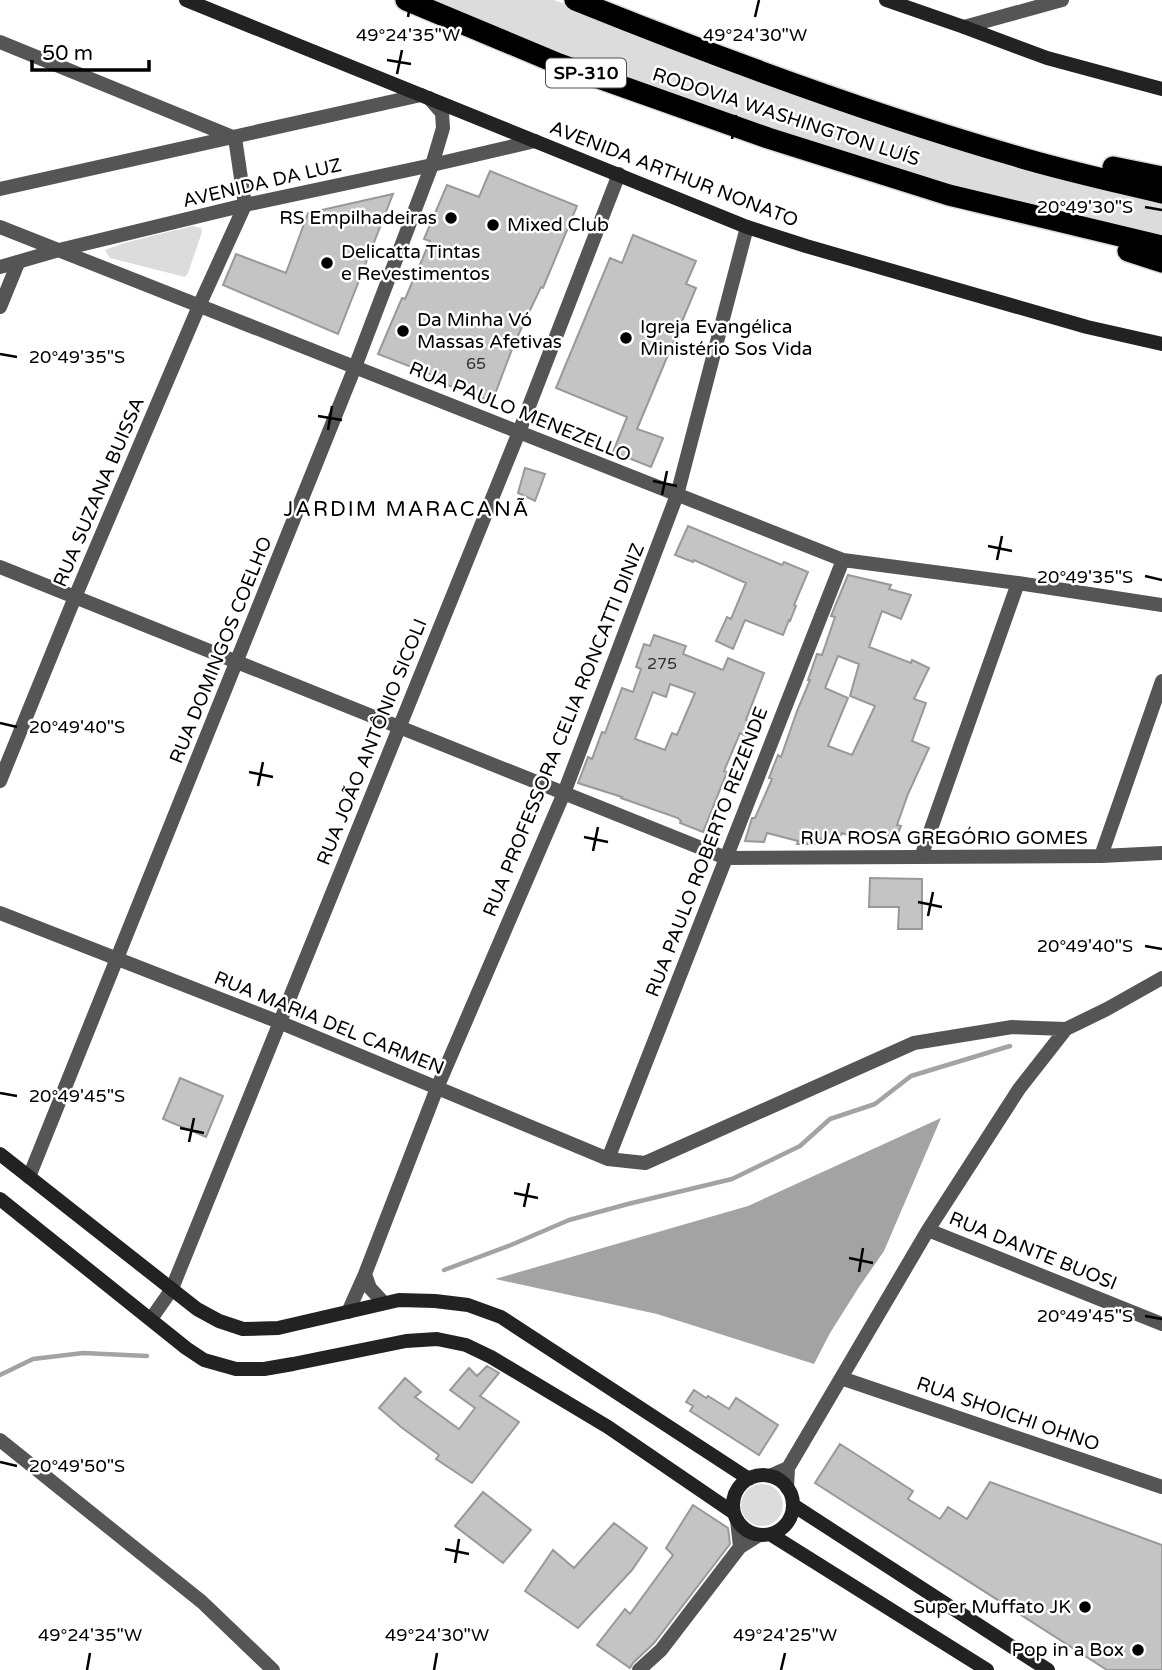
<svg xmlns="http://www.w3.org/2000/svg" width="1162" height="1670" viewBox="0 0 1162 1670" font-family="'Varela Round',sans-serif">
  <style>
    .green { fill: #dcdcdc }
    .water { fill: #a3a3a3 }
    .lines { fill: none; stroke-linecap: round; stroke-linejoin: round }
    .stream { stroke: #a3a3a3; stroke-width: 4.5 }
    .building { fill: #c4c4c4; stroke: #999; stroke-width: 2; fill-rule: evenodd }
    .motorway-casing { stroke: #dbdbdb; stroke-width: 24 }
    .minor { stroke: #555; stroke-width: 14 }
    .tertiary { stroke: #555; stroke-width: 14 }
    .secondary { stroke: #222; stroke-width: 14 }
    .motorway { stroke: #000; stroke-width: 21 }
    .ticks { fill: none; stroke: #000; stroke-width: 2.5 }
    .poi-dot { fill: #000; stroke: #fff; stroke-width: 2.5 }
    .labels { text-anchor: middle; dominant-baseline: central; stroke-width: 5; stroke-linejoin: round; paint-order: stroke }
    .number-label { font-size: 16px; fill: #313131 }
    .shield { fill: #fff; stroke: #4c4c4c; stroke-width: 2 }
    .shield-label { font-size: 18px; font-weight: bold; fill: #000 }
    .street-label { font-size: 19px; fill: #000; stroke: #fff }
    .poi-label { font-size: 19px; fill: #000; stroke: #fff; text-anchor: start }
    .neighbourhood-label { font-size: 21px; letter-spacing: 2px; fill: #000; stroke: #fff }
    .ticks-label { font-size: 18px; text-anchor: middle; fill: #000; stroke: #fff; stroke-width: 5; stroke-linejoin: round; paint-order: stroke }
  </style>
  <rect width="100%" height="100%" fill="#fff"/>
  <path class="green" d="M433 0H554L721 66 1162 202V238L953 186 705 107 619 76Z
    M192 226 201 228 202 232 188 273 185 277 110 258 105 250 124 243Z
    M741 1505a21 21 0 1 1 42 0a21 21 0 1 1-42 0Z"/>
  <path class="water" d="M941 1118 884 1251 859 1287 830 1333 814 1364 657 1314 495 1279 748 1206Z"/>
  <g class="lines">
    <path class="stream" d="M444 1270 511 1245 569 1220 628 1204 732 1179 800 1146 830 1119 875 1104 911 1076 1010 1046
      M0 1375 33 1359 83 1353 147 1356"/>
  </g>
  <path class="building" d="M490 171 577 206 543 288 541 287 514 344 492 402 439 382 440 378 378 354 402 298 405 299 430 241 424 239 447 185 479 197Z
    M393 194 338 334 223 285 236 254 286 273 308 213Z
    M633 235 696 261 686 284 696 288 637 429 663 438 651 467 613 452 627 417 556 388 610 258 622 263Z
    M525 468 545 474 535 501 518 493Z
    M688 526 782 565 784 562 808 572 794 605 796 606 790 621 789 620 783 635 745 620 733 649 716 641 727 617 731 619 746 583 694 560 693 562 675 555Z
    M848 575 891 585 889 589 911 595 901 619 882 611 869 647 911 663 912 660 929 668 914 699 926 703 912 741 929 748 908 794 897 825 901 826 896 838 883 834 880 837 866 832 864 836 856 831 853 837 842 833 839 839H816L815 844H797L798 841 767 833 764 842 745 841 752 818H755L772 779 769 778 778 755 781 757 797 711 810 680H808L817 654 822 655 835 617 831 616ZM838 656 859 664 850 696 875 706 852 755 828 746 848 698 825 688Z
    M654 635 686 646 683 654 723 670 728 658 764 673 746 720 752 722 746 736 740 733 724 771 727 772 703 832 680 823 681 821 678 818 621 798 622 797 578 783 588 757 592 759 602 732 605 733 622 688 633 692 641 669 636 667 644 644 650 646ZM670 684 695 693 677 735 672 733 665 750 635 739 653 692 666 697Z
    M870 878 922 879V929H898L899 907H869Z
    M180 1078 223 1096 206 1137 163 1119Z
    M487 1366 499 1373 480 1396 519 1422 472 1483 436 1459 439 1455 401 1427 379 1408 405 1378 421 1392 415 1397 459 1429 475 1408 450 1390 469 1368 477 1376Z
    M694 1390 706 1398 708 1396 729 1409 736 1398 778 1425 759 1455 690 1411 693 1406 686 1402Z
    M840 1444 913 1491 908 1499 940 1519 948 1507 967 1519 990 1482 1162 1545V1670H1107L815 1483Z
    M483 1492 531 1530 503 1563 455 1526Z
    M693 1505 728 1528 730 1544 654 1643 633 1663 630 1668 597 1645 625 1609 630 1614 673 1555 666 1548Z
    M614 1523 647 1548 632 1570 578 1628 525 1591 553 1550 574 1568Z"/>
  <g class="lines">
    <defs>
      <path id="motorway" d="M406 0 559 64 768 138 949 195 1162 246
        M575 0C719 58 864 112 1012 155 1061 170 1112 181 1162 193
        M1113 167 1162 177
        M1128 251 1162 262"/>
    </defs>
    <use href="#motorway" class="motorway-casing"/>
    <path class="minor" d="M0 42 235 138 245 205 199 306 75 597 0 781
      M0 227 843 560 1018 583 1162 605
      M0 307 18 263
      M0 567 726 858 1101 856 1162 853
      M1101 856 1162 681
      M921 857 1018 583
      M0 913 279 1022 608 1159 645 1163 914 1043 1012 1027 1066 1029
      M608 1159 843 560
      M29 1177 355 367 432 165 443 128 442 113 429 98
      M928 1230 1162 1324
      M365 1274 370 1288 384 1303
      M348 1312 365 1274 437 1088 564 793 677 495 747 227
      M151 1319 172 1289 175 1281 519 432 619 174
      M841 1378 1162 1487
      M0 1440 202 1602 273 1670
      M770 1476 788 1468
      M787 1488 788 1468 841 1378 928 1230 1019 1089 1066 1029 1107 1009 1162 978
      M737 1520 740 1547
      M639 1670 661 1650 740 1547 759 1535"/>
    <path class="tertiary" d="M964 27 1062 0
      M0 189 421 95
      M0 267 59 250 245 205 432 165 535 141"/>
    <path class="secondary" d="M186 0 747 227 806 246 1087 327 1162 344
      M886 0 964 27 1047 58 1162 89
      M0 1154 197 1309 219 1321 243 1329 278 1328 399 1300 435 1301 468 1305 501 1317 749 1479
      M0 1199 186 1348 204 1360 236 1369H264L293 1364 406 1341 437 1339 466 1345 491 1357 608 1427 734 1513
      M733 1505a30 30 0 1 1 60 0a30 30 0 1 1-60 0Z
      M793 1505 1048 1670
      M770 1534 987 1670"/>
    <use href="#motorway" class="motorway"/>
  </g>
  <path class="ticks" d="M408 17 411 0M755 17 759 0M387 60 411 64M397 74 402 50M722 125 746 129M732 139 736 115M1145 207 1162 210M0 354 17 357M318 416 342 420M328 430 332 406M653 481 677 486M662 495 667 471M988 546 1012 551M997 560 1002 536M1145 576 1162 580M0 723 17 727M249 772 273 777M258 786 263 762M584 837 608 842M593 851 598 827M918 902 942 907M928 916 933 892M1145 946 1162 949M0 1093 17 1096M180 1128 204 1133M189 1142 194 1118M514 1193 538 1198M524 1207 529 1183M849 1258 873 1263M859 1272 863 1248M1145 1316 1162 1319M0 1462 17 1466M445 1549 469 1554M455 1563 459 1539M87 1670 90 1653M434 1670 437 1653M781 1670 785 1653"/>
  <g class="poi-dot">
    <circle cx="451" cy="218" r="7"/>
    <circle cx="493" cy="225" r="7"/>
    <circle cx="327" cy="263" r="7"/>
    <circle cx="403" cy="331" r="7"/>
    <circle cx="626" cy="338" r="7"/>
    <circle cx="1085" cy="1607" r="7"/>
    <circle cx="1138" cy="1650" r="7"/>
  </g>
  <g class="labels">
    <g class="number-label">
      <text x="476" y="364">65</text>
      <text x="662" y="664">275</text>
    </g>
    <rect class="shield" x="546" y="58.5" width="80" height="29" rx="5"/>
    <g class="shield-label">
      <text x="586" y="73">SP-310</text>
    </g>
    <g class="street-label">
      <text transform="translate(786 117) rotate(18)">RODOVIA WASHINGTON LUÍS</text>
      <text transform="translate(674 174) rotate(21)">AVENIDA ARTHUR NONATO</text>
      <text transform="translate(262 183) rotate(-13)">AVENIDA DA LUZ</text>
      <text transform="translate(520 412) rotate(22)">RUA PAULO MENEZELLO</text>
      <text transform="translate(99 492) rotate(-67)">RUA SUZANA BUISSA</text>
      <text transform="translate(221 650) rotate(-68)">RUA DOMINGOS COELHO</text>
      <text transform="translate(564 730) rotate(-68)">RUA PROFESSORA CELIA RONCATTI DINIZ</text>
      <text transform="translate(372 742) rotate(-68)">RUA JOÃO ANTÔNIO SICOLI</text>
      <text x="944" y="838">RUA ROSA GREGÓRIO GOMES</text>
      <text transform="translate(707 852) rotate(-69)">RUA PAULO ROBERTO REZENDE</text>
      <text transform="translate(329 1023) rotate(22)">RUA MARIA DEL CARMEN</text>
      <text transform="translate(1033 1251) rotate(22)">RUA DANTE BUOSI</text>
      <text transform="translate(1008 1414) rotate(19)">RUA SHOICHI OHNO</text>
    </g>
    <g class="poi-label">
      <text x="437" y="218" text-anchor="end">RS Empilhadeiras</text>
      <text x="507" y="225">Mixed Club</text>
      <text x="341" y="252">Delicatta Tintas<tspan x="341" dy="22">e Revestimentos</tspan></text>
      <text x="417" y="320">Da Minha Vó<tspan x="417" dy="22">Massas Afetivas</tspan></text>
      <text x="640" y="327">Igreja Evangélica<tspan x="640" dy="22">Ministério Sos Vida</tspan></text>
      <text x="1071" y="1607" text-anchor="end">Super Muffato JK</text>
      <text x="1124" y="1650" text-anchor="end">Pop in a Box</text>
    </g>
    <g class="neighbourhood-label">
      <text x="407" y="509">JARDIM MARACANÃ</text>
    </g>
  </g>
  <g class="ticks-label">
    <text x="408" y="41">49°24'35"W</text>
    <text x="755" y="41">49°24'30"W</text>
    <text x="1085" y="213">20°49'30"S</text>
    <text x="77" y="363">20°49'35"S</text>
    <text x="1085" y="583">20°49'35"S</text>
    <text x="77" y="733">20°49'40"S</text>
    <text x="1085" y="952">20°49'40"S</text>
    <text x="77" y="1102">20°49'45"S</text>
    <text x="1085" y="1322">20°49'45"S</text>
    <text x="77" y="1472">20°49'50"S</text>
    <text x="90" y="1641">49°24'35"W</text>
    <text x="437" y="1641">49°24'30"W</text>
    <text x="785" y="1641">49°24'25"W</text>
  </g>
  <path d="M32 60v10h117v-10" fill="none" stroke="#000000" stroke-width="3.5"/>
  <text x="42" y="60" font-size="21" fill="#000000" stroke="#ffffff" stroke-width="5" paint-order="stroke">50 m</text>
</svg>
